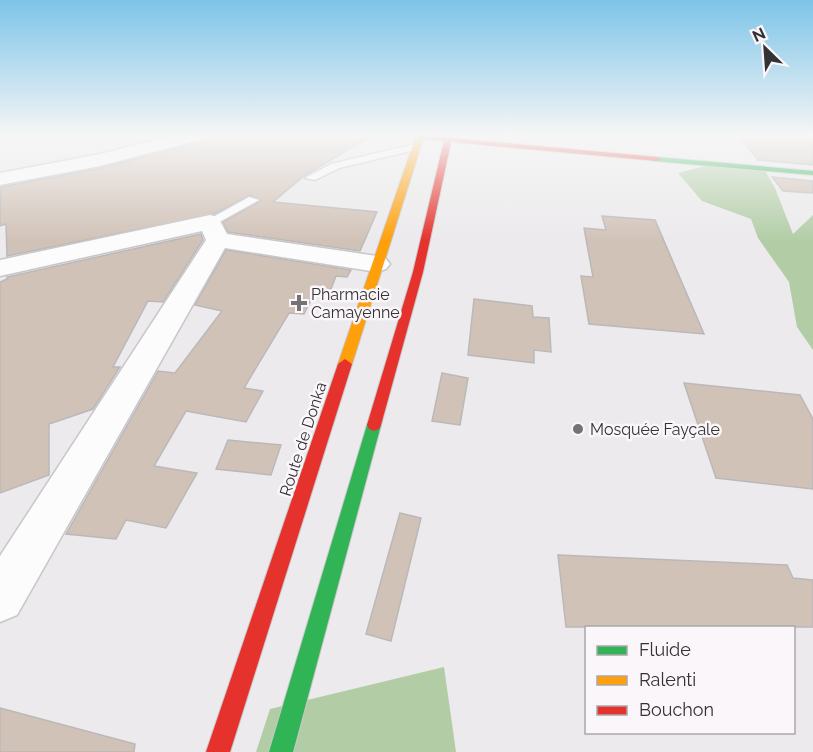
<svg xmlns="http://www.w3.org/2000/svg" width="813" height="752" viewBox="0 0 813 752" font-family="Raleway,sans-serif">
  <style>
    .forest { fill: #b2cda6 }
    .building { fill: #d1c2b7; stroke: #bab8b9; stroke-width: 1.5 }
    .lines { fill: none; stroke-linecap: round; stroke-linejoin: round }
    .lane-casing { stroke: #c8c6c8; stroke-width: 3 }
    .street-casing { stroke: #c8c6c8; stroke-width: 3 }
    .fast-casing { stroke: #c8c6c8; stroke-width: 2 }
    .slow-casing { stroke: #c8c6c8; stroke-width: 2 }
    .jam-casing { stroke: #c8c6c8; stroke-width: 2 }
    .lane { fill: #fcfcfc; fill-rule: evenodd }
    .street { fill: #fcfcfc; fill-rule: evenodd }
    .fast { fill: #30b455; fill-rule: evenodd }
    .slow { fill: #ff9f0a; fill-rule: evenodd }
    .jam { fill: #e5322d; fill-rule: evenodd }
    .poi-dot { fill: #747274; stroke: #faf6fa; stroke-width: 2 }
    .labels { text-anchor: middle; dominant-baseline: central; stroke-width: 5; stroke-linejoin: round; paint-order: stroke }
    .poi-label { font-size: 16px; fill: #333234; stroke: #faf6fa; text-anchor: start }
    .street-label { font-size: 16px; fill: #333234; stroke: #faf6fa }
  </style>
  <rect width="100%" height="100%" fill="#eceaec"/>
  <path class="forest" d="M720 162 763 167 775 188 793 234 813 215V350L797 327 789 282 758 238 751 219 702 201 678 173Z
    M444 667 456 752H256L270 709Z"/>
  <path class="building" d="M204 136H371L304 176 273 202 377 212 360 251 228 232 223 222 261 201 250 195 214 214 7 256 6 224 0 226 1 187 101 168 200 142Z
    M768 138 813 141V165L758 160 741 139 770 141Z
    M772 177 813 181V193L783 191Z
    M602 216 655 220 704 334 589 324 581 276 593 277 584 228 606 230Z
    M201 234 203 240 163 302 148 301 113 367H120L93 409 49 424V475L0 493V282L7 279V277Z
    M226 250 351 270 347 277 336 276 331 289 317 288 304 314 289 313 244 388 263 391 246 422 186 411 154 466 197 473 166 528 126 520 116 539 66 534 158 371 175 373 222 311 195 305Z
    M474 299 532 306 533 317 549 318 551 352 534 350V363L468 355Z
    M442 373 468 378 460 425 432 421Z
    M684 383 800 395 813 419V489L716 478Z
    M228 440 281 445 271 475 216 469Z
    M400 513 421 518 391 641 366 634Z
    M558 555 787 565 793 578 813 580V627H566Z
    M0 708 135 744 134 752H0Z"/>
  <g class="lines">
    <defs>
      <path id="lane" d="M415 144 419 145V149L339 168 315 180 305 178 331 164Z
        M249 197 259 200 214 225H206L204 222Z"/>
      <path id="street" d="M171 136H202L199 140 100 166 0 185V173L100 154Z
        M210 215 218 217 227 234 377 256 386 259 390 264 386 269 377 272 225 248 17 615 0 622V556L206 240 202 231 0 276V260Z"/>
      <path id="fast" d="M657 157 813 171V175L654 161 653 159Z
        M374 419 379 421 381 425 293 752H269L367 425 369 421Z"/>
      <path id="slow" d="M416 136H424L352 364 345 369 340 367 338 364Z"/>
      <path id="jam" d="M417 136H453L452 138 657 157 661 159 657 161 451 142 423 272 381 425 379 429 374 431 369 429 367 425 413 272 444 141 420 139Z
        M345 359 352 364 230 752H206L338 364Z"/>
    </defs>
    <use href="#lane" class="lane-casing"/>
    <use href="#street" class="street-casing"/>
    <use href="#fast" class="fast-casing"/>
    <use href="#slow" class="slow-casing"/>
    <use href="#jam" class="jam-casing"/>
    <use href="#lane" class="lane"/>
    <use href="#street" class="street"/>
    <use href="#fast" class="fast"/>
    <use href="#slow" class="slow"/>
    <use href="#jam" class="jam"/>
  </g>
  <linearGradient id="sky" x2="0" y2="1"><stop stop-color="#7dc4e8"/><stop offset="0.56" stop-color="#f6f6f6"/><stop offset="1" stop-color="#f6f6f6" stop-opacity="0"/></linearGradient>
  <rect width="813" height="241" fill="url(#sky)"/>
  <g class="poi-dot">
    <path d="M296 294h6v6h6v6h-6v6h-6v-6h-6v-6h6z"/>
    <circle cx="578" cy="429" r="6"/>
  </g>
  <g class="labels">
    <g class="poi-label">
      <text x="311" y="294">Pharmacie<tspan x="311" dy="18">Camayenne</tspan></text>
      <text x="590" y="429">Mosquée Fayçale</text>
    </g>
    <g class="street-label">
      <text transform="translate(303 439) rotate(-72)">Route de Donka</text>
    </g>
  </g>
  <rect x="585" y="626" width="210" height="108" fill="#faf6fa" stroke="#aaa8ab" stroke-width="1.5"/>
  <rect x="597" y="646" width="30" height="9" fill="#30b455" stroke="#aaa8ab" stroke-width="1.5"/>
  <text x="639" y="656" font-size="18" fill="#333234">Fluide</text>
  <rect x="597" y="676" width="30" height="9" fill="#ff9f0a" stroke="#aaa8ab" stroke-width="1.5"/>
  <text x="639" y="686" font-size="18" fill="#333234">Ralenti</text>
  <rect x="597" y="706" width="30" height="9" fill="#e5322d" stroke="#aaa8ab" stroke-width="1.5"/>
  <text x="639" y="716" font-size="18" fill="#333234">Bouchon</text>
  <g transform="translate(765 48) rotate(335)" stroke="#faf6fa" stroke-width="4.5" paint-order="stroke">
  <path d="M0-4.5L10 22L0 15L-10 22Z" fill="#333234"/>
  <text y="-9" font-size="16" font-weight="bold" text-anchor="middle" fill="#333234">N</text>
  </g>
</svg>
